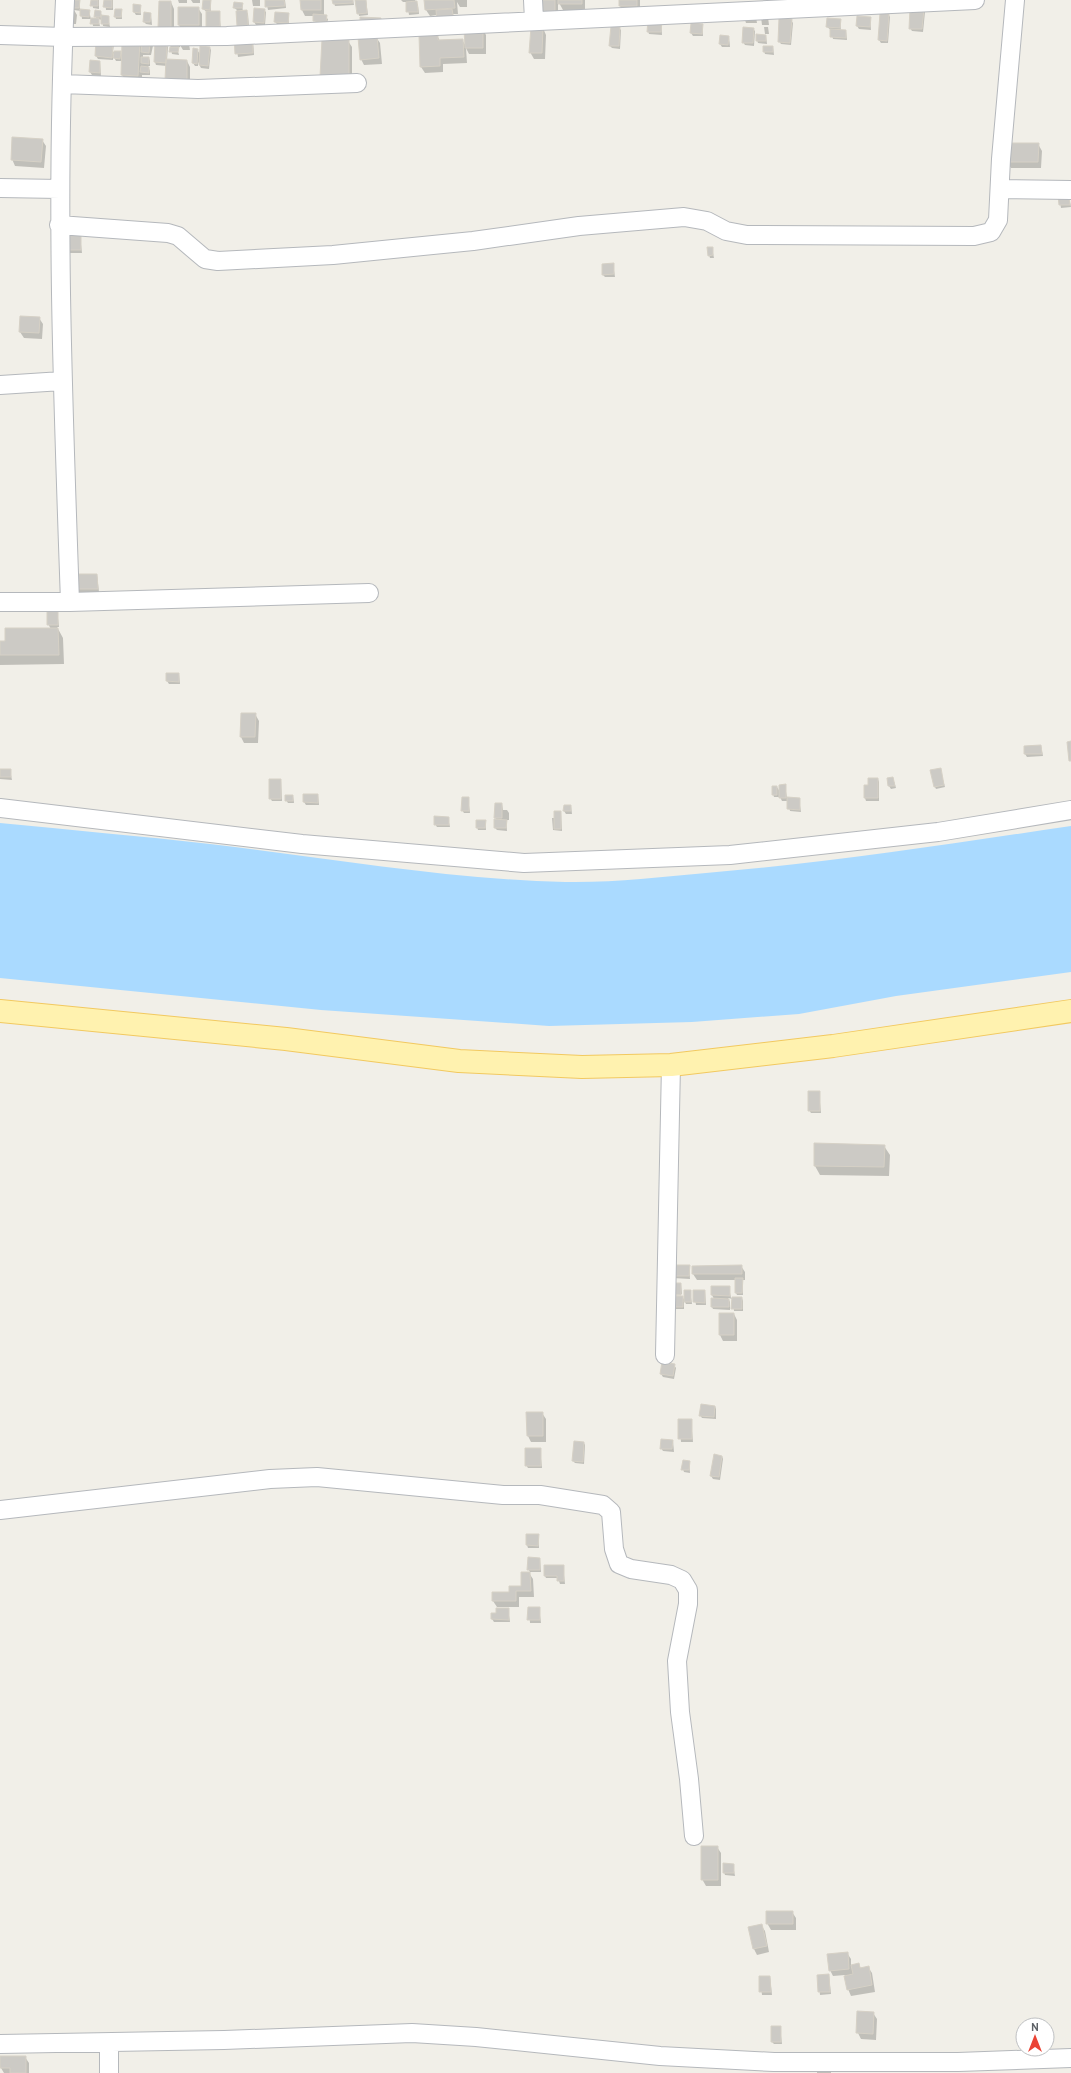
<svg xmlns="http://www.w3.org/2000/svg" width="1071" height="2073" viewBox="0 0 1071 2073" font-family="Overpass,sans-serif">
  <style>
    .water { fill: #aadaff }
    .shadow { fill: #0003 }
    .building { fill: #cccac5; stroke: #d6d1c6 }
    .lines { fill: none; stroke-linecap: round; stroke-linejoin: round }
    .street-casing { stroke: #b5b8bc; stroke-width: 20 }
    .primary-casing { stroke: #f2c960; stroke-width: 24 }
    .street { stroke: #fff; stroke-width: 18 }
    .primary { stroke: #fff2af; stroke-width: 22 }
  </style>
  <rect width="100%" height="100%" fill="#f1efe8"/>
  <path class="water" d="M0 823C70 830 140 836 210 844 328 858 446 879 565 882 612 883 659 877 706 873 828 863 949 844 1071 826V972L896 996 799 1014 692 1022 549 1026 321 1010 0 978Z"/>
  <path class="shadow" d="M79 0 80 10 89 11 91 19H97L95 16 100 12 102 16 108 17 110 27 103 26 102 20 98 19 100 26H93L92 19H82L81 11 74 10 77 15 76 24H72L71 12H74L72 7Z
    M92 0H99V9L93 8Z
    M105 0H113V10H106Z
    M178 0H187V3H179Z
    M191 0H200V3H193Z
    M204 0H210L211 12H219L221 29H209L207 12 203 9Z
    M252 0H260V6H253Z
    M266 0H285L286 8 268 10Z
    M301 0H324V16L328 19 327 24 316 23 314 16H305L302 10Z
    M333 0H353L354 5 335 6Z
    M356 0H366L368 15 359 16Z
    M401 0H415L418 5 419 14 409 15 407 2H403Z
    M426 0H467V7H460L457 2 458 14H453L454 19 437 15 430 16 426 10Z
    M538 0H585V10H563L558 1V17L542 18Z
    M620 0H640V12H623L620 6Z
    M171 2 174 9V34H163Z
    M242 4 243 12 246 11 248 14 249 27 240 28 238 25 237 10 234 8Z
    M140 6 141 15H136L134 12Z
    M198 8 202 14V31H182L179 25Z
    M255 9 264 10 266 12 265 25H256L254 22Z
    M121 10 122 19H116L115 16Z
    M923 10 925 12 923 32 912 31 910 28Z
    M151 14 152 25 146 24 144 22Z
    M288 14 289 25 277 24 275 22Z
    M889 15 890 17 888 43H881L879 40Z
    M756 17 757 23H746L745 20Z
    M761 17H768L769 25H762Z
    M870 18 871 30 859 29 857 26Z
    M791 20 793 23 791 45 781 44 779 41Z
    M840 20 841 31H846L847 40 833 39 831 30 827 27Z
    M661 22 662 35 649 34 648 31Z
    M702 24 703 36H693L691 33Z
    M764 27H768L769 34H765Z
    M482 28 486 35V54H469L466 48 467 63 443 64V72L425 73 421 67 437 35 440 41 462 40 466 46Z
    M543 28 546 35 545 59H534L530 52Z
    M619 28 621 30 620 49 612 48 610 46Z
    M753 29 755 31 754 46 745 45 743 42Z
    M729 36 730 47H722L720 44Z
    M766 36 767 44 758 43 757 40Z
    M376 37 380 43 382 64 364 65 361 59Z
    M235 38 253 40 254 55 238 57Z
    M97 40 114 44 113 52H120L123 57 139 43 143 49 154 41 151 55H143V58H149L150 61V66H148L150 71V75H142V82L124 78 122 75V61H116L113 55V60L98 59 96 56Z
    M348 41 352 47V82L325 83Z
    M156 43 166 44 168 47 167 60 187 61 190 67V86L167 66 156 65 155 62Z
    M170 44H189L190 50H183L180 45V47H177L179 55 172 54Z
    M773 47 774 55 765 54 764 51Z
    M210 48 211 50 209 69 201 68 198 62V66H195L193 63 197 50 201 55Z
    M91 61 100 62 101 76 92 75 90 72Z
    M42 140 46 146 44 168 15 166 12 159Z
    M1038 144 1042 151 1041 168H1011L1007 161Z
    M1059 197H1069L1071 207 1061 208Z
    M67 236H80L82 253H69Z
    M712 248 714 258H710L709 255Z
    M613 264 615 277H605L603 275Z
    M39 318 43 324 42 339 24 338 20 332Z
    M97 575 99 592H79L78 589Z
    M57 609 59 627H57L63 638 64 664 0 665V642L51 629 48 624Z
    M179 674 180 684H169L167 681Z
    M255 714 259 721 258 743H244L241 737Z
    M1041 746 1043 756 1027 757 1025 754Z
    M940 769 945 787 936 789 935 787Z
    M0 770H10L12 780 0 779Z
    M893 778 896 788 891 789 889 786Z
    M878 779 879 782V801H866L865 798 869 786Z
    M281 780 282 801H272L270 798Z
    M785 785 787 798 799 799 801 812 790 811 788 801H782L780 797H774L773 794 777 787 780 792Z
    M318 795 319 805H306L304 802Z
    M293 796 294 803H288L286 800Z
    M468 798 470 813H464L462 810Z
    M502 804 503 810H507L509 813V820H506L507 831 497 830 495 828 497 820 495 818Z
    M571 806 572 814H566L564 811Z
    M561 812 562 831 553 830 552 818H555Z
    M448 818 450 827H437L435 824Z
    M485 821 486 830H478L477 827Z
    M819 1092 821 1113H811L809 1110Z
    M884 1146 890 1155 889 1176 820 1175 815 1166Z
    M689 1266 690 1279 673 1278Z
    M741 1266 745 1272V1280H742L743 1295H737L736 1293V1280H697L693 1274Z
    M681 1284 682 1294 669 1293Z
    M712 1287H729L731 1298H742L743 1301V1311H734L733 1299 728 1298 730 1302V1310L713 1309 712 1307 714 1299 712 1295Z
    M690 1291 692 1304H686L684 1300V1309H671L670 1295 682 1296 685 1301Z
    M694 1291H705L706 1305H696Z
    M720 1314H734L737 1320V1341H723L720 1335Z
    M674 1365 676 1368 674 1379 663 1377 661 1374Z
    M715 1406 716 1409V1419L702 1418 700 1415Z
    M527 1413H542L546 1419V1442H531L528 1436Z
    M679 1420H691L693 1442H681Z
    M673 1441 674 1452 663 1451 661 1448Z
    M584 1443 585 1445 584 1464 575 1463 573 1461Z
    M540 1449 542 1468H528L526 1465Z
    M722 1456 723 1459 720 1480 713 1479 711 1476Z
    M689 1462 690 1473 684 1472 683 1469Z
    M538 1535 539 1548H528L527 1545Z
    M540 1559 541 1572H530L528 1569Z
    M563 1566 565 1584H560L558 1578H546L545 1576Z
    M529 1573 533 1579 534 1597H519V1607H497L493 1601V1593H510L522 1586Z
    M529 1608H539L541 1623H530Z
    M508 1609 510 1622H494L492 1619 497 1614Z
    M717 1847 721 1853V1886H706L702 1879Z
    M733 1865 735 1876 725 1875 724 1872Z
    M792 1912 796 1918V1930H771L767 1923Z
    M761 1925 765 1931 769 1952 757 1955 754 1949 749 1927Z
    M847 1953 851 1959V1966L859 1964 861 1969 868 1967 872 1973 875 1992 851 1996 848 1989 845 1975 833 1976 830 1970Z
    M818 1976H829L831 1994 820 1995Z
    M760 1977H770L772 1995H762Z
    M873 2013 877 2019 876 2040 861 2039 858 2033Z
    M780 2027 782 2044H774L772 2042Z
    M1 2057H25L29 2063V2073H4L1 2068Z
    M817 2067 831 2069V2073H817Z"/>
  <path class="building" d="M71 0H80L79 8H71Z
    M91 0H98V6H90Z
    M104 0H112V8L103 7Z
    M203 0H211L210 10 202 9Z
    M265 0H284L285 6 265 7Z
    M300 0H321V10H301Z
    M332 0H353V3L333 4Z
    M355 0H366L367 13 357 14Z
    M424 0H454L455 8 425 10Z
    M537 0H555V11L537 12Z
    M558 0H582V4H558Z
    M619 0H637V6H619Z
    M159 1H171V28H158Z
    M417 1 418 12H406V2Z
    M234 2 243 3 242 8H233Z
    M133 4 141 5 140 13 133 12Z
    M178 7H199V25H178Z
    M254 8 265 9 264 23 253 22Z
    M910 8 924 9 922 29H909Z
    M80 9 90 10 89 17 80 16Z
    M115 9H122L121 17H114Z
    M452 9 454 20 437 22 436 10Z
    M95 10 101 11V17H94Z
    M247 10 248 25 237 26 236 11Z
    M206 11H220V26L206 27Z
    M144 12 151 13 150 22H143Z
    M275 12 289 13 288 23 274 22Z
    M880 13 889 14 887 41 878 40Z
    M313 14 327 15 326 22 313 21Z
    M101 15 109 16V24H101Z
    M857 16 871 17 870 27 856 26Z
    M360 17 381 18V22L360 20Z
    M91 18H99V24H90Z
    M779 18 792 19 790 43 778 42Z
    M827 18 841 19 840 28 826 27Z
    M648 20 662 21 661 32H647Z
    M691 23 703 24 702 34 690 33Z
    M611 26 620 27 619 46H609Z
    M483 27V48H465L464 28Z
    M531 27H543L542 53H529Z
    M743 27 754 28 753 43H742Z
    M830 29 846 30V38L830 37Z
    M438 34V40L463 39 464 57 440 58V66L420 67 419 35Z
    M756 34 766 35V41H756Z
    M720 35 729 36 728 45 719 44Z
    M252 36 253 53 235 54 234 37Z
    M377 36 379 58 360 60 358 37Z
    M96 39 113 40 112 58 95 56Z
    M322 39 349 40V76L320 77Z
    M122 42H140L138 76 121 75Z
    M142 42 150 43 149 53 141 52Z
    M155 42 167 43 166 63 154 62Z
    M200 46 210 47 208 66 199 65Z
    M763 46H773V52H763Z
    M170 47H179L178 52H169Z
    M193 48 198 49 197 64 192 63Z
    M114 51H121L120 59 113 58Z
    M141 57H149V64L141 63Z
    M166 59 187 60V81L165 80Z
    M90 60 100 61V73L89 72Z
    M141 66 149 67V73L140 72Z
    M12 137 43 139 41 162 11 160Z
    M1007 143H1039L1038 162H1006Z
    M1058 196H1069L1070 205H1059Z
    M66 235H81V250H67Z
    M707 247H713V255L708 256Z
    M614 263V274L602 275V264Z
    M20 316 40 317 39 333 19 332Z
    M77 574H97L98 589H77Z
    M47 608H58V625H47Z
    M5 628H58L59 655H0V641H5Z
    M166 673H179V682L166 681Z
    M241 713H256L255 737H240Z
    M1071 741V761H1069L1067 742Z
    M1041 745 1042 754H1024V746Z
    M941 768 944 785 934 787 930 770Z
    M0 769H11V777H0Z
    M893 777 895 786H888L887 778Z
    M868 778H878V798H864V785H868Z
    M269 779H281V799H269Z
    M786 784V798H779V785Z
    M772 786H777V795H772Z
    M303 794H318V803L303 802Z
    M285 795H293V801H285Z
    M462 797H469V811H461Z
    M787 797 800 798V810L787 809Z
    M495 803H502V818H494Z
    M564 805H571V811H563Z
    M554 811H561V829H554Z
    M434 816 449 817V825H434Z
    M494 819 507 820 506 828H494Z
    M476 820H486L485 828H476Z
    M808 1091H820V1111H808Z
    M814 1143 885 1145 884 1167 814 1166Z
    M670 1265H690L689 1276H670Z
    M742 1265V1274H692V1266Z
    M735 1278H743L742 1293H735Z
    M668 1283H681V1295L668 1294Z
    M711 1286H730V1296L711 1295Z
    M684 1290H691V1302H684Z
    M693 1290H705V1303L693 1302Z
    M668 1296H683V1307H669Z
    M732 1297H742V1309H731Z
    M711 1298 729 1299V1307H711Z
    M719 1313H734V1335H719Z
    M662 1362 675 1364 673 1376 660 1374Z
    M701 1404 715 1406 714 1417 699 1416Z
    M526 1412H543V1436H527Z
    M678 1419H692V1439H678Z
    M661 1439 673 1440 672 1449H660Z
    M574 1441 584 1442 583 1462 572 1461Z
    M525 1448H541V1466H525Z
    M714 1454 722 1456 719 1477 710 1476Z
    M683 1460 690 1461 689 1470H681Z
    M526 1534H539L538 1546 526 1545Z
    M528 1557 540 1558V1570H527Z
    M544 1565H564V1581H557V1576H544Z
    M521 1572H530L531 1591H516V1601H492V1592H509V1586H521Z
    M528 1607H540V1620H527Z
    M496 1608H509V1620L491 1619V1613H496Z
    M701 1846H718V1880H701Z
    M723 1863 734 1864V1873H723Z
    M766 1911H793V1924H766Z
    M762 1924 767 1946 753 1949 748 1927Z
    M848 1952 849 1969 829 1971 827 1954Z
    M859 1963 860 1968 869 1966 872 1985 847 1990 844 1976 853 1974 851 1965Z
    M829 1974 830 1992H818L817 1975Z
    M759 1976H770L771 1992H759Z
    M857 2011 874 2012 873 2034 856 2033Z
    M771 2026H781V2042H771Z
    M0 2056H26V2073H10V2068H0Z"/>
  <g class="lines">
    <defs>
      <path id="street" d="M65 0C55 201 63 401 70 602L369 593
        M533 0 534 20
        M0 35 64 37 227 36 975 0
        M62 84 198 89 357 83
        M0 188 60 189
        M1000 189 1071 190
        M59 225 168 233 178 236 205 259 218 261 333 255 473 241 579 226 684 217 707 221 726 231 747 235 974 236 991 232 998 220 1001 159 1015 0
        M0 385 62 381
        M0 602H70
        M0 808 302 844 524 863 730 855 938 832 1071 810
        M665 1355 671 1065
        M0 1510 270 1479 317 1477 503 1495H540L603 1505 611 1512 614 1549 619 1564 631 1569 671 1575 682 1580 688 1590V1604L677 1661 680 1712 689 1779 694 1836
        M0 2044 224 2040 412 2033 476 2037 660 2056 774 2062H958L1071 2058
        M109 2073V2043"/>
      <path id="primary" d="M0 1011 286 1039 459 1061 582 1067 671 1065 833 1046 1071 1011"/>
    </defs>
    <use href="#street" class="street-casing"/>
    <use href="#primary" class="primary-casing"/>
    <use href="#street" class="street"/>
    <use href="#primary" class="primary"/>
  </g>
  <g transform="translate(1035 2037)"><circle r="19" fill="#ffffff" stroke="#bfc1c3"/>
  <path d="M0-3L7 15L0 10L-7 15Z" fill="#ea4335"/>
  <text y="-6" font-size="11" font-weight="bold" text-anchor="middle" fill="#5f6368">N</text>
  </g>
</svg>
